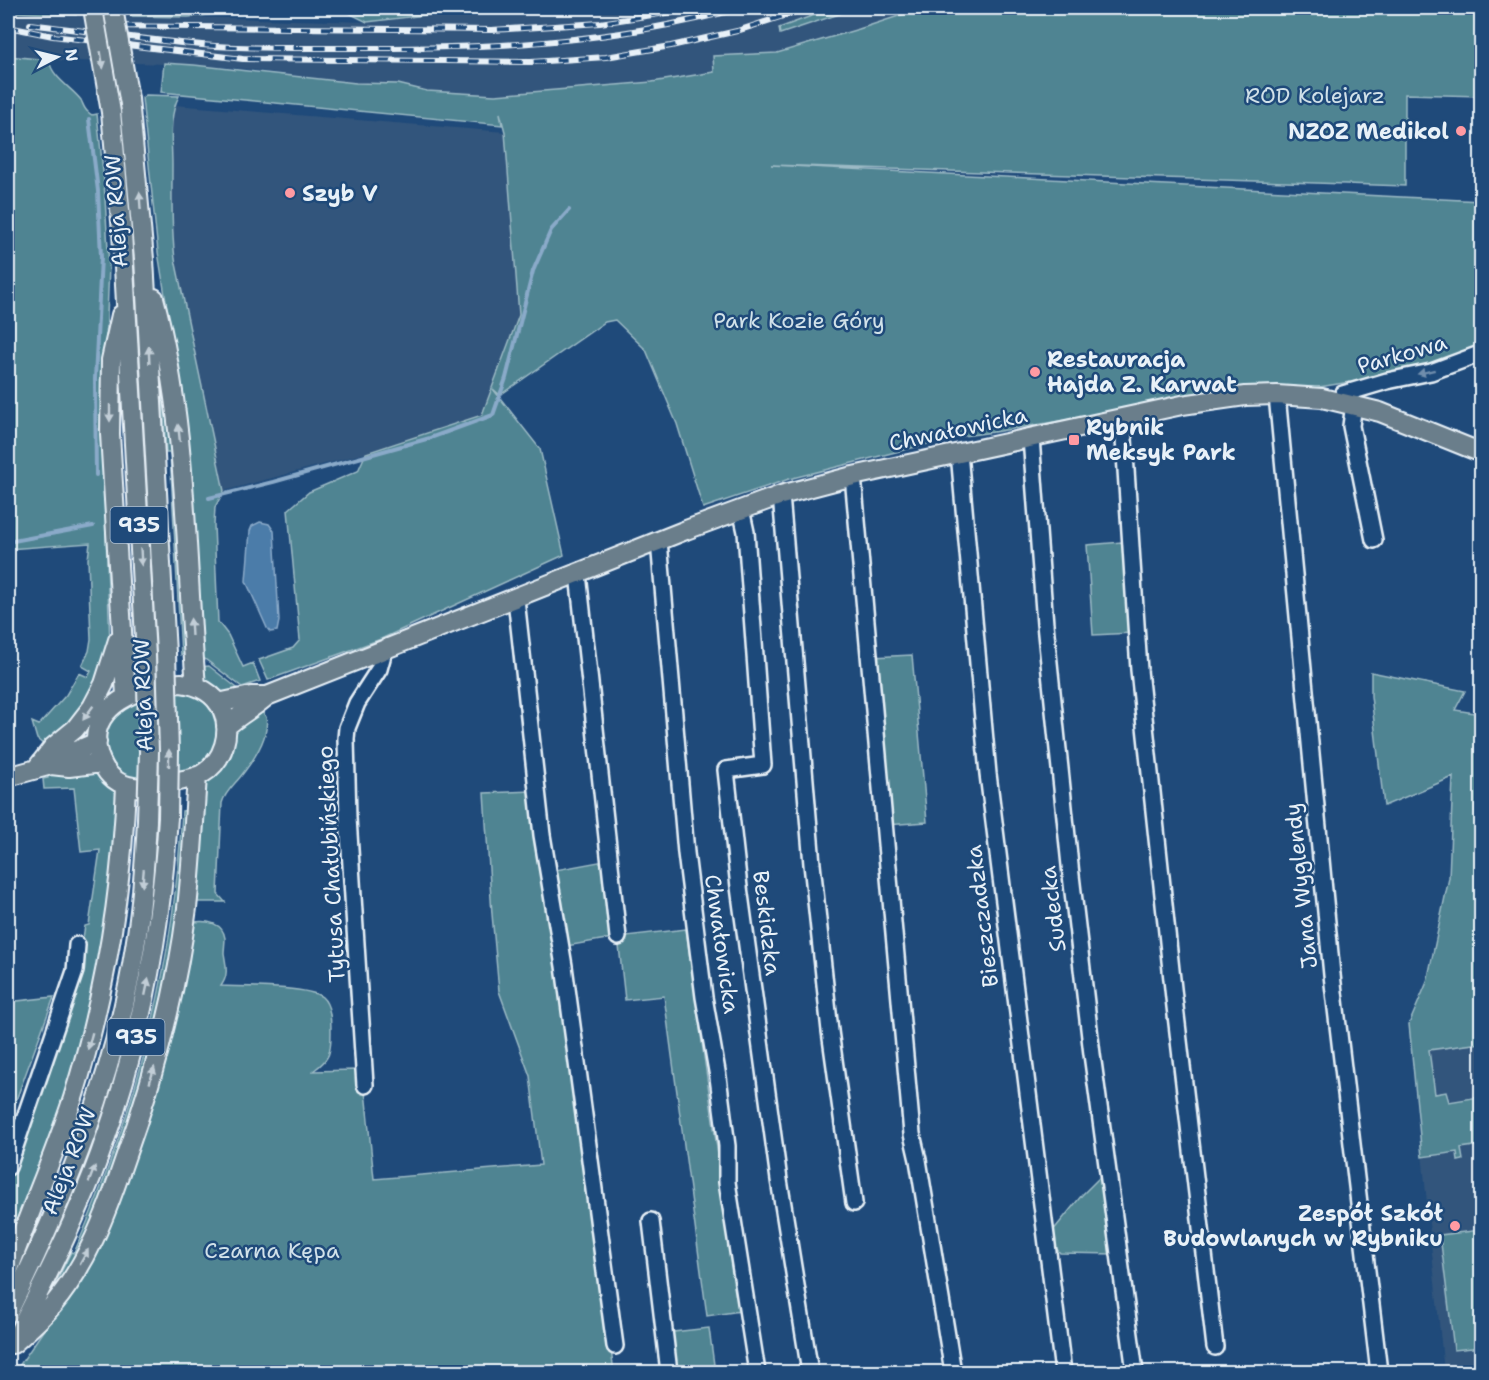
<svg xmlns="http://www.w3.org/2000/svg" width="1489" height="1380" viewBox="0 0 1489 1380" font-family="'Shantell Sans',sans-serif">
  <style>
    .built { fill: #32557c }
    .green { fill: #4f8492; stroke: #9cbac5; stroke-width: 1.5 }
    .water { fill: #4c7ba9; stroke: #8aaac9; stroke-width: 1.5 }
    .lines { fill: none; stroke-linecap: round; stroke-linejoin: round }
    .stream { stroke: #8aaac9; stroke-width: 4 }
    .minor-casing { stroke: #e8f1f8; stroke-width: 20 }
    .major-casing { stroke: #e8f1f8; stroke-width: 22 }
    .minor { stroke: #1f4a7a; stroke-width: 15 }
    .major { stroke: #6b7e8b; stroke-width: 18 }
    .rail-casing { stroke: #e8f1f8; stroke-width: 6 }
    .rail { stroke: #1f4a7a; stroke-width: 4; stroke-dasharray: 11; stroke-linecap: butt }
    .major-bridge-casing { stroke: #e8f1f8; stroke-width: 22; stroke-linecap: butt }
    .major-bridge { stroke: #6b7e8b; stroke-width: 18 }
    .oneway { fill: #c2ced7 }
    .oneway2 { fill: #6f8dac }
    .poi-dot { fill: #ff9aa2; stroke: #1f4a7a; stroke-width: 2 }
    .labels { text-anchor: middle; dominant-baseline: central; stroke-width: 5; stroke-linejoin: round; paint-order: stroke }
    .shield { fill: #1f4a7a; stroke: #acbfd2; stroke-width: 1.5 }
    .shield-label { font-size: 21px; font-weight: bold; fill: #e8f1f8 }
    .park-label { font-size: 22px; fill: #d1e1e9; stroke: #1f4a7a }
    .poi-label { font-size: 22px; font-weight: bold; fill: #e8f1f8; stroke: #1f4a7a; text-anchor: start }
    .street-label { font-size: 22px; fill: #e8f1f8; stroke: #1f4a7a }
  </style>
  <rect width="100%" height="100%" fill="#1f4a7a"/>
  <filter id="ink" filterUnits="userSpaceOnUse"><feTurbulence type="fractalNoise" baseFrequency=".0167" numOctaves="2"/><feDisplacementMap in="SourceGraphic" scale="12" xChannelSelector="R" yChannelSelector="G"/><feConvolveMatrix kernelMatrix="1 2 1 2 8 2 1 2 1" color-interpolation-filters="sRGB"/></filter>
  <g filter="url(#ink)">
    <path class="built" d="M484 8H833L779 28 820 22 857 8H925L746 66 662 81 501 95 458 94 399 89 245 69 194 65 49 60 8 56V12L367 22Z
      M174 105 505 132 519 315 482 415 366 453 224 491 175 259 172 232V123Z
      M1481 1015V1372H1444L1409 1024Z"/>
    <path class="green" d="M8 8H74L76 15 8 12Z
      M129 8H282L188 17 131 16Z
      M339 8H484L367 22Z
      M833 8H857L780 34 779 28Z
      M923 8H1481V96L1405 94V186L771 165 1481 201V348L1387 376 1313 388H1254L994 432 955 437 789 479 703 508 677 424 646 350 615 320 605 322 500 395 493 389 540 449 564 555 381 639 268 680 259 660 293 648 300 640 288 510 309 492 358 471 366 453 482 415 519 315 505 132 500 113 502 125 161 92 164 63 194 65 356 83 398 84 427 91 495 95 652 82 714 72 713 56 777 53 859 29Z
      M8 56 49 60C52 78 71 87 81 100 83 104 84 109 88 112 92 116 92 115 97 114L104 181 109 266 105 366 106 534 110 644 95 685 79 712 63 728 43 744 37 739 32 722 39 725 66 695 79 673 88 677 91 671 82 666 89 651 91 639 88 559 90 543 8 549Z
      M119 87 133 216 159 653 153 654 114 88Z
      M146 95 179 96C168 117 172 143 172 165 172 197 171 228 175 259L224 491 215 507 214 525 218 622 228 635 243 667 253 663 260 681 242 687 201 656 179 382 158 252 142 98Z
      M160 344 169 387 188 654 181 655 170 453H166Z
      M1122 542 1126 552 1132 633 1093 635 1087 545Z
      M912 655 927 822 886 825 872 657Z
      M209 666 241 691 261 686 258 690 223 696 204 681 200 667Z
      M1371 672 1465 691 1455 710 1481 714V1043L1429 1050 1435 1094 1446 1092 1449 1102 1479 1097 1481 1101V1145L1461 1148 1463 1160 1458 1161 1457 1152 1422 1157 1409 1024 1427 982 1449 878 1453 777 1384 806 1371 696Z
      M173 691C179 691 186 691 192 693 222 704 226 745 202 764 192 772 175 774 163 777 152 780 138 782 127 777 97 760 100 719 129 703 142 696 160 693 173 691Z
      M256 712 263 713 266 717C270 737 253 761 241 776 234 785 225 792 222 803L218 894 225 902H197L195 899 203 786 233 732Z
      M95 769 116 789 118 794 105 939 69 1089 8 1252V1178L77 974 85 926 89 925 100 850 81 852 74 788 44 789 43 779 48 778 47 774Z
      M533 791 614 1372H15L84 1271 194 922C207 920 223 923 225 938 225 943 224 949 224 953 226 966 229 975 221 986 242 987 306 986 322 997 331 1005 331 1021 331 1032 331 1053 330 1059 313 1071L355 1070 365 1091 374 1179 541 1165 530 1076 499 991 492 914 484 793Z
      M190 810 181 911 150 1066 84 1248 46 1303 71 1252 74 1253C137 1108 174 969 182 811Z
      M155 820H160C153 891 145 961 129 1030 103 1138 58 1240 8 1338V1330L44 1256 83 1162Z
      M604 861 618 937 686 929 740 1311 707 1316 664 996 625 1000 618 937 561 947 550 871Z
      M54 997 8 1122V1002Z
      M1103 1174 1115 1254 1060 1253 1052 1243V1232L1082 1195Z
      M1481 1230V1347L1454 1350 1440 1235Z
      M709 1328 715 1372H669L664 1333Z"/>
    <path class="water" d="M260 522 269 524 274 531 279 621 277 631 270 632 267 628 246 581 250 531 252 526Z"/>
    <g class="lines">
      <path class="stream" d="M89 119 98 191 101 257 95 379 96 475
        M209 498 273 482 430 438 493 415 506 378 533 271 551 230 569 210
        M8 542 93 526"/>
      <defs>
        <path id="minor" d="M1277 395 1332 975 1379 1372
          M1341 402 1343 394 1387 381 1431 372 1482 353
          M1354 404 1351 426 1374 540
          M1121 418 1124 439 1139 670 1174 998 1215 1347
          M1031 438 1045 624 1071 875 1092 1054 1135 1372
          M959 453 988 774 1063 1372
          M853 476 912 1134 918 1160 953 1372
          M781 495 812 864 830 1031 854 1203
          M741 509 746 532 763 765 726 770 739 887 779 1180 810 1372
          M659 541 686 853 704 997 718 1077 727 1146V1182L757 1372
          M578 574 618 937
          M516 599 542 835 564 966 615 1346
          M365 1085 348 818 346 739 347 728 357 703 379 669 384 651
          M8 1167 75 971 77 945
          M651 1221 669 1372"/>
        <path id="major" d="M129 99 144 259 166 653
          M111 112 122 232 146 656
          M154 298C188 424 185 556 196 686
          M121 315 111 360 110 434 126 696
          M181 683C198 685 214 693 222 709 232 732 224 761 202 774 193 779 181 780 171 783 141 791 111 792 99 756 82 706 143 684 181 683Z
          M218 703 251 696H267L686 530 781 495 853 476 1182 405 1245 396 1277 395 1322 398 1380 412 1482 453
          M226 727C239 715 254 708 267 696
          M51 765 66 755 97 742
          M36 769 53 747 75 729 92 707 104 684 118 640
          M8 777 51 765 69 767 102 763
          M8 1272C28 1214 54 1157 73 1098 105 996 122 892 126 786
          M8 1313C65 1197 115 1076 135 947 142 905 145 862 147 820
          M19 1332C48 1274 78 1215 100 1154 140 1045 161 933 168 817
          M13 1344C26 1332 41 1320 52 1306 87 1265 106 1214 123 1164 153 1081 176 996 187 908 192 864 194 820 197 776"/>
      </defs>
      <use href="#minor" class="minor-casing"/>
      <use href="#major" class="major-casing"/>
      <use href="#minor" class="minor"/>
      <use href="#major" class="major"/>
      <defs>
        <path id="rail" d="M30 24C88 31 145 40 202 45 250 49 299 48 348 48 479 49 612 44 740 8
          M102 26 492 30 600 23 698 8
          M8 27 53 36 243 59 531 62 606 57 671 46 737 31 808 8"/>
      </defs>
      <use href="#rail" class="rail-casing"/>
      <use href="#rail" class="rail"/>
      <defs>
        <path id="major-bridge" d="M93 8 111 112
          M113 8 129 99
          M166 653 169 751 168 817
          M146 656 149 752 147 820"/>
      </defs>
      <use href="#major-bridge" class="major-bridge-casing"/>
      <use href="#major-bridge" class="major-bridge"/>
    </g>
    <defs><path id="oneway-solid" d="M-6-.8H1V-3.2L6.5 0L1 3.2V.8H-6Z" transform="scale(1.5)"/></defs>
    <g class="oneway">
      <use href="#oneway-solid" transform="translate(102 60) rotate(81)"/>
      <use href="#oneway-solid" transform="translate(140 201) rotate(-94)"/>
      <use href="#oneway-solid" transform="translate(149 355) rotate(-93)"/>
      <use href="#oneway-solid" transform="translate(110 413) rotate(90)"/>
      <use href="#oneway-solid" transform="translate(179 433) rotate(-96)"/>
      <use href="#oneway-solid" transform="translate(141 557) rotate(87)"/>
      <use href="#oneway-solid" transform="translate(191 627) rotate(-93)"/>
      <use href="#oneway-solid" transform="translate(88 713) rotate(126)"/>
      <use href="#oneway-solid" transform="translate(169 758) rotate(-90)"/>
      <use href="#oneway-solid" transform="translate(143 878) rotate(95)"/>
      <use href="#oneway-solid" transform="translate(147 987) rotate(-78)"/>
      <use href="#oneway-solid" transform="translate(90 1041) rotate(105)"/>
      <use href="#oneway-solid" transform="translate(152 1075) rotate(-74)"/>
      <use href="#oneway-solid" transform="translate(92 1174) rotate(-69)"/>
      <use href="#oneway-solid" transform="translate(84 1257) rotate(-61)"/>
    </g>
    <use class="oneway2" href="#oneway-solid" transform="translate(1426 372) rotate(166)"/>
  </g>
  <g class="poi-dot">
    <circle cx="1461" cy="131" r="6"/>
    <circle cx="290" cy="193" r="6"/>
    <circle cx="1035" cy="372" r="6"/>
    <rect x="1068" y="434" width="12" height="12" rx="3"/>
    <circle cx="1455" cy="1226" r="6"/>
  </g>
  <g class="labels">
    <g class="shield">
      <rect x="110.5" y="507" width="57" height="36" rx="4.5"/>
      <rect x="107.5" y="1019" width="57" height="36" rx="4.5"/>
    </g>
    <g class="shield-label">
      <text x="139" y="525">935</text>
      <text x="136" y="1037">935</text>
    </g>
    <g class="park-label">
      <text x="1315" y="95">ROD Kolejarz</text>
      <text x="799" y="320">Park Kozie Góry</text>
      <text x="272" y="1250">Czarna Kępa</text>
    </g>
    <g class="poi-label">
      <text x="1449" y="131" text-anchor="end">NZOZ Medikol</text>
      <text x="302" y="193">Szyb V</text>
      <text x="1047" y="359">Restauracja<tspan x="1047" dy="25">Hajda Z. Karwat</tspan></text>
      <text x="1086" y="427">Rybnik<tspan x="1086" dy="25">Meksyk Park</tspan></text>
      <text x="1443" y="1213" text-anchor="end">Zespół Szkół<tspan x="1443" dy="25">Budowlanych w Rybniku</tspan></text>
    </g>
    <g class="street-label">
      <text transform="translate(116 211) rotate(-94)">Aleja ROW</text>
      <text transform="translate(1402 354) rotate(-16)">Parkowa</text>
      <text transform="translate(958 429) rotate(-12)">Chwałowicka</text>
      <text transform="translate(143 695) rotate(-92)">Aleja ROW</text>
      <text transform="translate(331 864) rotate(-93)">Tytusa Chałubińskiego</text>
      <text transform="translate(1301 886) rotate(-96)">Jana Wyglendy</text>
      <text transform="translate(1053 909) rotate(-97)">Sudecka</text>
      <text transform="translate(982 916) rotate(-97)">Bieszczadzka</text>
      <text transform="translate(767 923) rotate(83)">Beskidzka</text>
      <text transform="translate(722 944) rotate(82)">Chwałowicka</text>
      <text transform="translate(69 1161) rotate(-69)">Aleja ROW</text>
    </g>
  </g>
  <rect width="1489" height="1380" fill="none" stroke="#1f4a7a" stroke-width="30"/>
  <rect x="15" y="15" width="1459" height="1350" fill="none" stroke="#e8f1f8" stroke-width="2" filter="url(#ink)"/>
  <g transform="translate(57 57) rotate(83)" stroke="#1f4a7a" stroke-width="4.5" paint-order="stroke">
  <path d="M0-4.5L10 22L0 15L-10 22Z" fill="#e8f1f8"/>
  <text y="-9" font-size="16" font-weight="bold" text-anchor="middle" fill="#e8f1f8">N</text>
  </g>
</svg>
